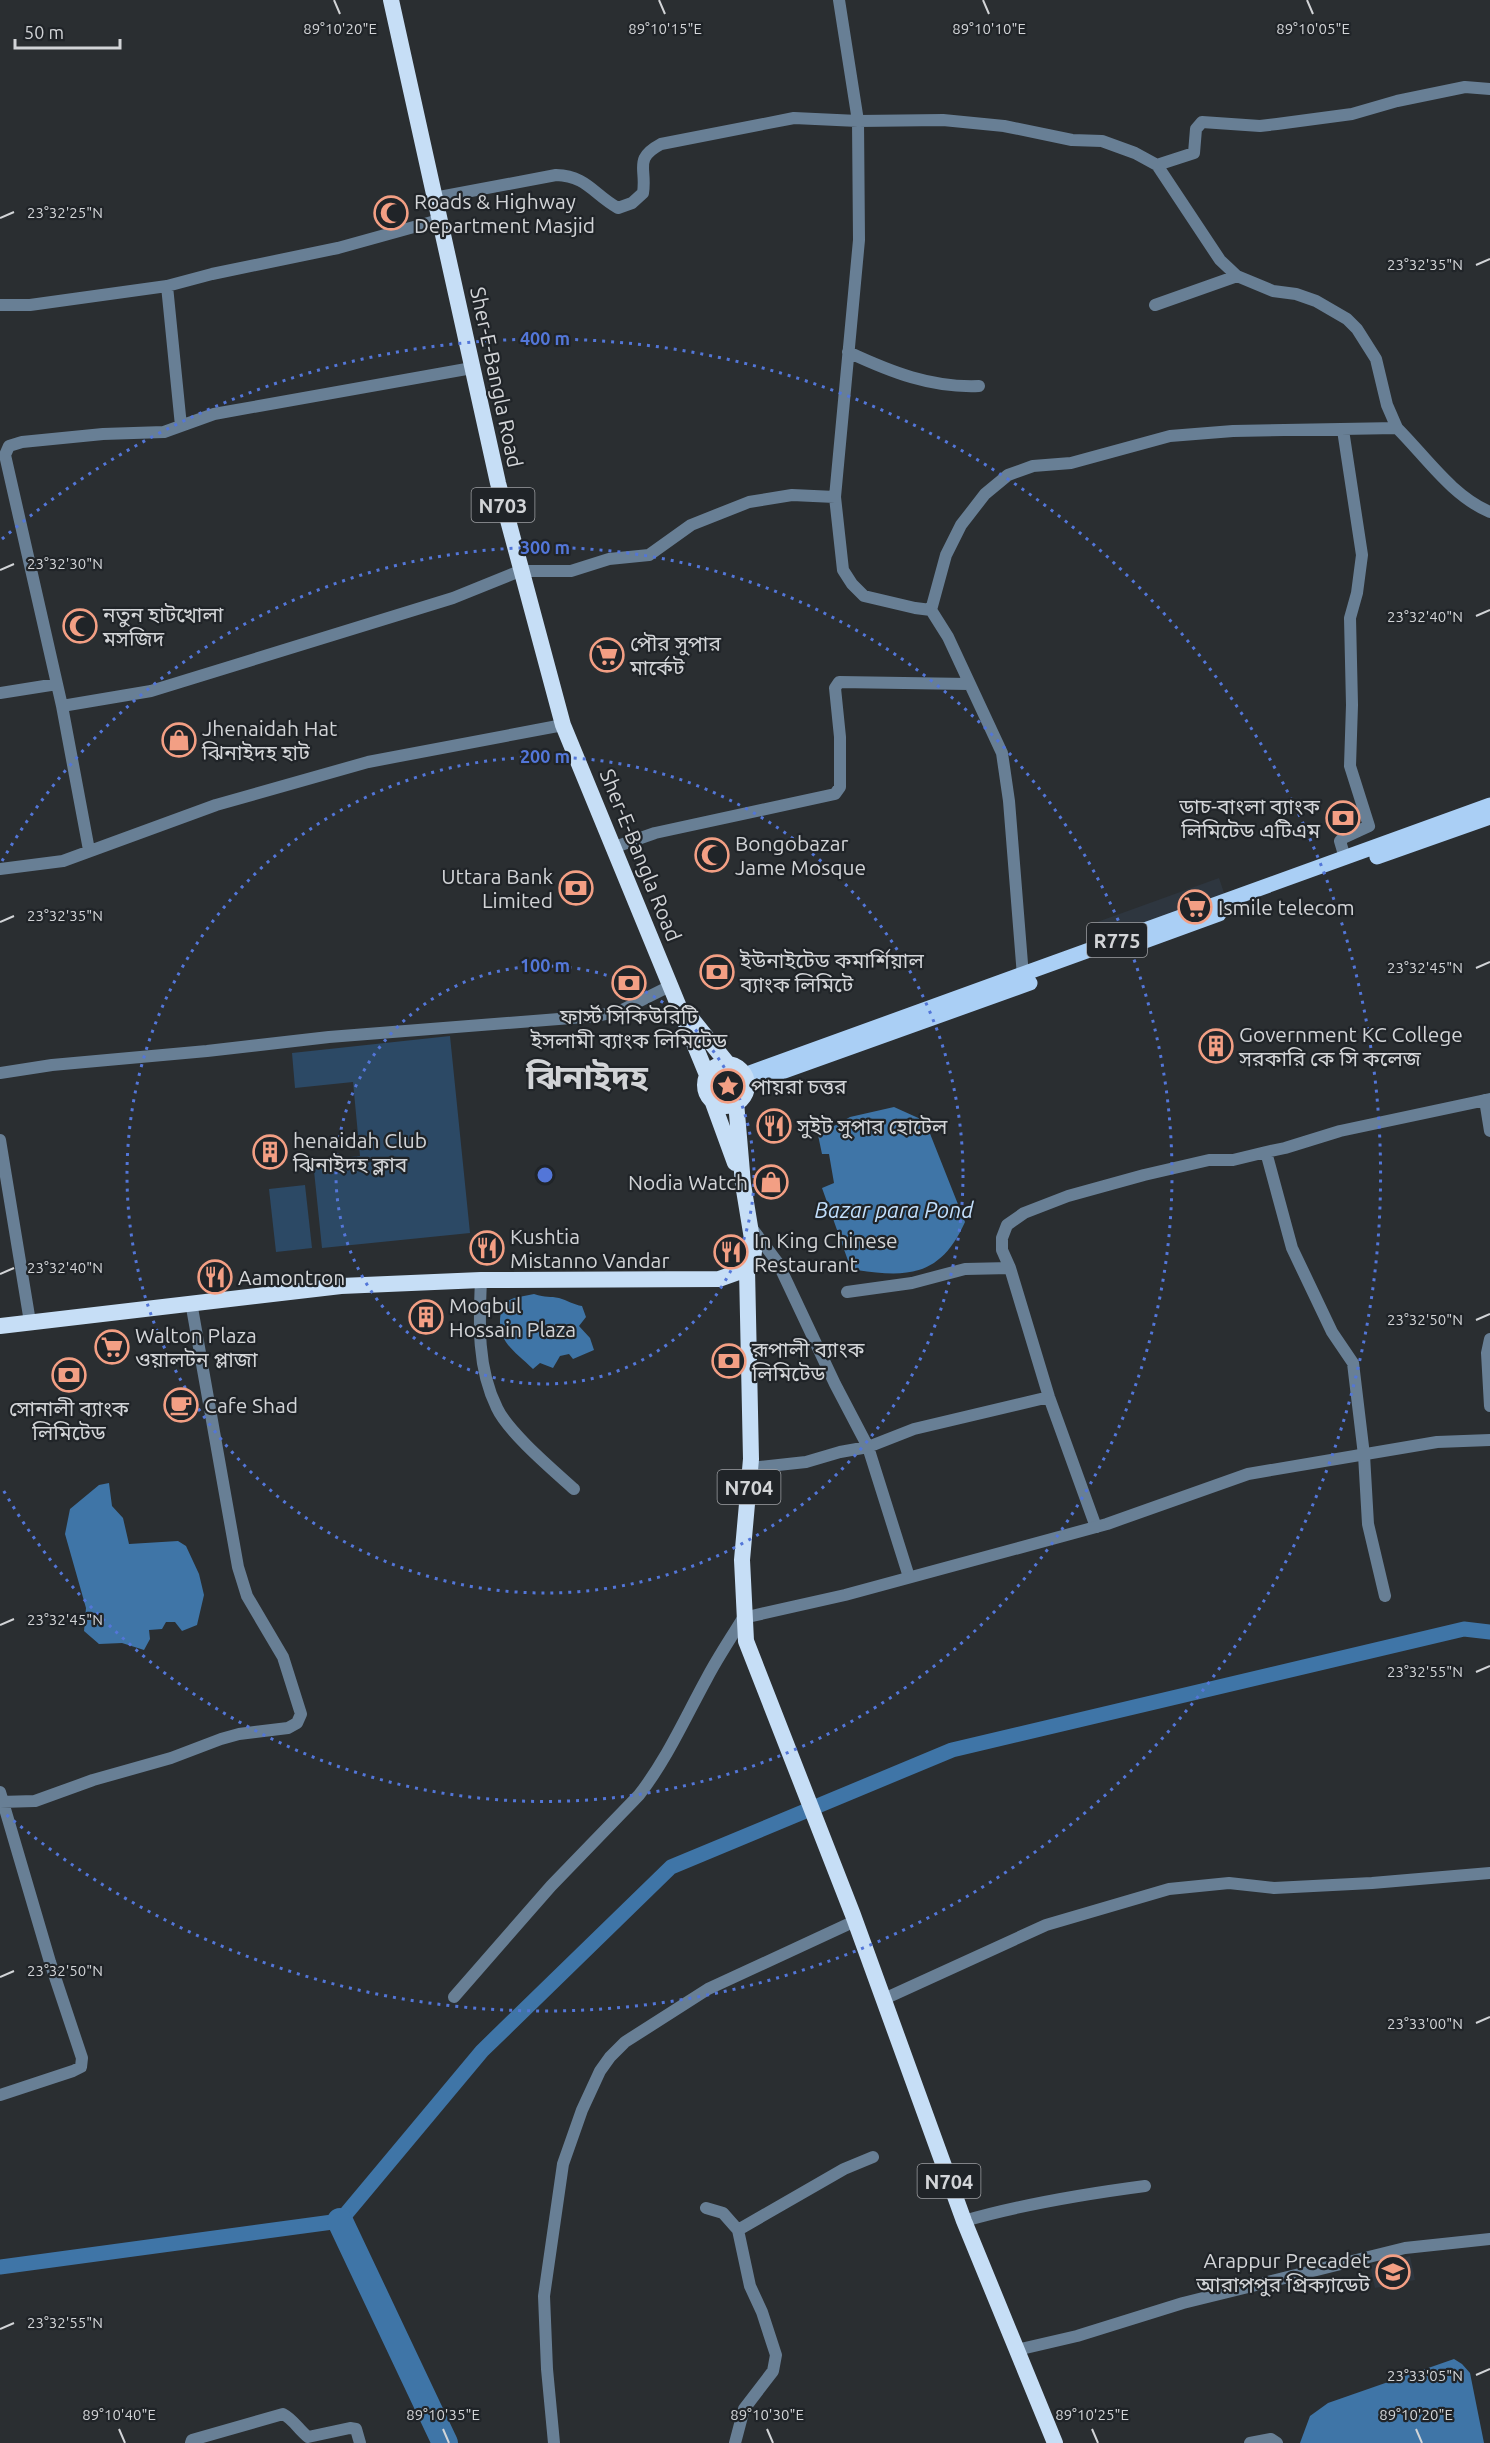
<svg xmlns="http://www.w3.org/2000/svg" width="1490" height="2443" viewBox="0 0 1490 2443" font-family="Ubuntu,'Noto Sans Bengali',sans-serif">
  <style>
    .built { fill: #2e363f }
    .green { fill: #2c4965 }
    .water { fill: #3f75a7 }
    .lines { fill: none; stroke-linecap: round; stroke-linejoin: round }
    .canal { stroke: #3f75a7; stroke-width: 15 }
    .river { stroke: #3f75a7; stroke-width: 26 }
    .minor { stroke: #687f95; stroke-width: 12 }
    .tertiary { stroke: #687f95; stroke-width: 12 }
    .primary { stroke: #aacff5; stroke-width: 15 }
    .trunk { stroke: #c6def6; stroke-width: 16 }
    .ticks { fill: none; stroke: #d2d4d7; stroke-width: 2 }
    .ring { fill: none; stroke: #5376d8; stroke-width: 3; stroke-dasharray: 3 6 }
    .labels { text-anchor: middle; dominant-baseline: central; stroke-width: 4.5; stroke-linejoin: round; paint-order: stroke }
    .shield { fill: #202428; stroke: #9d9fa2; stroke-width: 1.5 }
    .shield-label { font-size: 20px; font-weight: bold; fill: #d2d4d7 }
    .poi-label { font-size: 21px; fill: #d2d4d7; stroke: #202428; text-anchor: start }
    .street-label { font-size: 21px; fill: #d2d4d7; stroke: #202428 }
    .water-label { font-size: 22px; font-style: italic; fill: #c2dffc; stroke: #202428 }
    .town-label { font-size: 33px; font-weight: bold; fill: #d2d4d7; stroke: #202428 }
    .ticks-label { font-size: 15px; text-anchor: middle; fill: #d2d4d7; stroke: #202428; stroke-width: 4.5; stroke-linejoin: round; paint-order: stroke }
    .centre { fill: #5376d8; stroke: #202428; stroke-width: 3 }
    .ring-label { font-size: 18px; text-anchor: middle; font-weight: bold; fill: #5376d8; stroke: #202428; stroke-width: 4.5; stroke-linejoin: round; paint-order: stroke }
  </style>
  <rect width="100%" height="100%" fill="#2a2e31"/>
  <path class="built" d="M1219 878 1226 899 1097 946 1089 925Z
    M1410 2256 1415 2280 1375 2288 1370 2265Z"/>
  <path class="green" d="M450 1036 470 1233 322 1248 313 1161 360 1156 353 1082 295 1088 292 1053Z
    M305 1185 312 1248 276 1252 269 1189Z"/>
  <path class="water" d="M894 1107 925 1121 965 1222C940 1278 906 1278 851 1269L822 1188 834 1183 829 1154H822L818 1135 850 1117Z
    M534 1294C546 1298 550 1296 559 1298 567 1300 574 1305 582 1306L586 1317 579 1326 590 1338 594 1350 573 1359 569 1354 560 1356 553 1368 540 1363 533 1369C509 1346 493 1339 503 1303L514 1298Z
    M109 1483 112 1506 123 1518 129 1544 178 1541 186 1546 199 1574 204 1595 197 1625 182 1631 175 1622H166L162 1629 149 1630 150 1639 144 1650 122 1643 99 1644 84 1631 86 1608 65 1534 70 1509 99 1485Z
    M1454 2359 1462 2364 1470 2373 1484 2443H1300L1310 2416 1328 2403Z"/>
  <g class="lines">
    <path class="canal" d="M0 2267 340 2221 482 2051 671 1867 952 1750 1464 1629 1490 1632"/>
    <path class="river" d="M340 2221 445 2443"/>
    <path class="minor" d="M839 0 858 121 859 240 835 497 843 570 852 584 864 596 915 608 931 610 948 637 1002 753 1009 801 1023 976
      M1157 165 1220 260 1237 276 1273 291 1296 294 1316 301 1347 319 1357 329 1376 359 1387 405 1397 428
      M434 198 556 175C587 176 593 194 618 208L632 203 643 193C647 168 633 159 661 144L794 118 858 121 943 120 1004 126 1072 140 1102 141 1135 153 1157 165 1194 153 1196 129 1202 122 1260 126 1277 124 1352 114 1397 101 1465 87 1490 89
      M167 286 181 426
      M0 305H30L167 286 212 274 338 248 439 220
      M1155 305 1237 276
      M848 352C891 372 931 388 979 386
      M1343 430 1362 555 1357 593 1350 618 1352 705 1350 766 1369 826 1343 838 1340 841 1345 858
      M931 610 946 555 961 525 985 494 1008 475 1033 466 1071 463 1170 436 1233 431 1397 428C1426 457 1452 496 1490 512
      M57 684 5 455 9 446 22 442 103 434 164 432 214 414 472 368
      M0 693 57 684 62 706 151 691 453 598 520 571H571L609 559 649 555 691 525 749 502 792 495 835 497
      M62 706 89 850
      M612 848 655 833 835 794 840 787V737L835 688 839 682 969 684
      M0 869 63 861 216 805 368 762 563 725
      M0 1073 52 1065 207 1051 329 1037 597 1016 620 1011 670 986
      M1485 1100 1490 1131
      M0 1140 30 1322
      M1266 1152 1285 1148 1340 1131 1490 1099
      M751 1227 778 1263 835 1384 868 1447 909 1577
      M1010 1268 1002 1250V1238L1007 1225 1024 1213 1068 1196 1144 1175 1209 1160H1233L1266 1152 1292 1248 1332 1332 1353 1363 1364 1455 1368 1524 1385 1596
      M481 1280C479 1323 477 1368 497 1408 508 1432 553 1470 574 1489
      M847 1292 912 1283 965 1269 1010 1268 1049 1397 1096 1527
      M1490 1339 1487 1353 1490 1406
      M750 1468 806 1462 840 1452 868 1447 914 1429 1049 1397
      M0 1792 50 1962 82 2058 81 2067 73 2071 0 2095
      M0 1802 35 1801 93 1780 171 1758 221 1739 239 1734 288 1728 297 1723 301 1714 283 1657 247 1596 238 1567 191 1302
      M454 1997 551 1886 639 1795C667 1759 685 1718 707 1678 718 1657 731 1638 743 1618
      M884 1999 1046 1925 1169 1889 1229 1883 1274 1888 1372 1883 1490 1873
      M706 2208 723 2213 738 2230 750 2286 762 2312 776 2355 773 2371 744 2409 735 2443
      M964 2221C1023 2204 1084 2194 1145 2186
      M738 2230 844 2169 873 2157
      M1017 2350 1077 2336 1183 2303 1405 2248 1490 2239
      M191 2443 192 2440 283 2414C293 2419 299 2430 308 2437L350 2428 356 2429 360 2443
      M554 2443 547 2369 544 2296 563 2164 582 2110 600 2071 610 2057 625 2042 708 1989 855 1921
      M1250 2443 1271 2439 1277 2443"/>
    <path class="tertiary" d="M743 1618 845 1595 1107 1524 1248 1474 1437 1442 1490 1440"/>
    <path class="primary" d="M1377 857 1490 817
      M1123 949 1219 914
      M744 1075 1490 805
      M765 1078 1030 983"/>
    <path class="trunk" d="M391 0 498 483 563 725 707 1075
      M691 1018 728 1064
      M705 1085a21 21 0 1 1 42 0a21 21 0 1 1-42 0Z
      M712 1100 735 1163
      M747 1269 751 1459 742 1560 746 1641 853 1915 964 2221 1055 2443
      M0 1326 341 1286 481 1280 719 1279 747 1269 753 1260 754 1251 743 1184 736 1102"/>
  </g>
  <path class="ticks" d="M334 0 340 14M659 0 665 14M983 0 989 14M1307 0 1313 14M0 218 14 212M1476 265 1490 259M0 570 14 564M1476 616 1490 610M0 922 14 916M1476 968 1490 962M0 1274 14 1268M1476 1320 1490 1314M0 1625 14 1619M1476 1672 1490 1666M0 1977 14 1971M1476 2023 1490 2017M0 2329 14 2323M1476 2375 1490 2369M119 2429 125 2443M443 2429 449 2443M767 2429 773 2443M1092 2429 1098 2443M1416 2429 1422 2443"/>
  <g class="ring">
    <circle cx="545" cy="1175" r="209"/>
    <circle cx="545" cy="1175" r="418"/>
    <path d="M2 861A627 627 0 1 1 2 1488"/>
    <path d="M2 539A836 836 0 1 1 2 1811"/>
  </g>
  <defs>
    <symbol id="mosque-ring" viewBox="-11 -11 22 22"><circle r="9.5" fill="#202428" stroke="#f39f84" stroke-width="1.5"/><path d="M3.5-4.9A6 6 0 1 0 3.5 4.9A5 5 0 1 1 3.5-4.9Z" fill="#f39f84"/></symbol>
    <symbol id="supermarket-ring" viewBox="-11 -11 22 22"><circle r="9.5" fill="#202428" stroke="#f39f84" stroke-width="1.5"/><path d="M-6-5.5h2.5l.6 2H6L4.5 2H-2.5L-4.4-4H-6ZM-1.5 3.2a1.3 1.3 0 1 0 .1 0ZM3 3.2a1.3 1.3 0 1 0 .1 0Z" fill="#f39f84"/></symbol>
    <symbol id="shop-ring" viewBox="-11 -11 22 22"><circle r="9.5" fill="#202428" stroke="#f39f84" stroke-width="1.5"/><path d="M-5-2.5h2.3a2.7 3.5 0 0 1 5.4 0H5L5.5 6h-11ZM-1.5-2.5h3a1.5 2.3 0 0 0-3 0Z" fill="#f39f84"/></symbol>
    <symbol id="bank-ring" viewBox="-11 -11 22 22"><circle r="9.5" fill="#202428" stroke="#f39f84" stroke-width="1.5"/><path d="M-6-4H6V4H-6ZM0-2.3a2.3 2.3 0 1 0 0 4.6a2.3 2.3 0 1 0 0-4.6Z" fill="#f39f84"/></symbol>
    <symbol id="building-ring" viewBox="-11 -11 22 22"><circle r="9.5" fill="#202428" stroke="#f39f84" stroke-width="1.5"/><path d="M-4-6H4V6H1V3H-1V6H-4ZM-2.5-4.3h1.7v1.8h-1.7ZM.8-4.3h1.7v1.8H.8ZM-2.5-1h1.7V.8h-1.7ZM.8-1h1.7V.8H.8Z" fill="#f39f84"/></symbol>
    <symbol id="sight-ring" viewBox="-11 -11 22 22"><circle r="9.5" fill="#202428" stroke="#f39f84" stroke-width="1.5"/><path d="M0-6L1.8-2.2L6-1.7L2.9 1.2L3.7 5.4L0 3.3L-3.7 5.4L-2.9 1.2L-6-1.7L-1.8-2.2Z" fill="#f39f84"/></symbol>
    <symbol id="restaurant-ring" viewBox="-11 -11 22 22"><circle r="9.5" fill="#202428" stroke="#f39f84" stroke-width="1.5"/><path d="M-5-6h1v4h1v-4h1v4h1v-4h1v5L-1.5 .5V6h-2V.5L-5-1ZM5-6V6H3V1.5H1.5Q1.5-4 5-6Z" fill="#f39f84"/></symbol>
    <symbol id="cafe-ring" viewBox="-11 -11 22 22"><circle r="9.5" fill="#202428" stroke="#f39f84" stroke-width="1.5"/><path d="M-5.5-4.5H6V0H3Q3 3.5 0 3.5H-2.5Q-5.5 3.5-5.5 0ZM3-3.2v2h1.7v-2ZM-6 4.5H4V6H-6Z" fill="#f39f84"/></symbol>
    <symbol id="school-ring" viewBox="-11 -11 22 22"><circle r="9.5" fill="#202428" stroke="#f39f84" stroke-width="1.5"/><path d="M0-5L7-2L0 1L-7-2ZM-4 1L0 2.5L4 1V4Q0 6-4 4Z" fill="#f39f84"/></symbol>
  </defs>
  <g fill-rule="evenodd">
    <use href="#mosque-ring" x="372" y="194" width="38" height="38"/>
    <use href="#mosque-ring" x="61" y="607" width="38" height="38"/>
    <use href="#supermarket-ring" x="588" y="636" width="38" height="38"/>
    <use href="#shop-ring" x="160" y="721" width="38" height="38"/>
    <use href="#bank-ring" x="1324" y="799" width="38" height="38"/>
    <use href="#mosque-ring" x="693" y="836" width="38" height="38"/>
    <use href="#bank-ring" x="557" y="869" width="38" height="38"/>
    <use href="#supermarket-ring" x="1176" y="888" width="38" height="38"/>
    <use href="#bank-ring" x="698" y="953" width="38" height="38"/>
    <use href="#bank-ring" x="610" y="964" width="38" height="38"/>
    <use href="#building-ring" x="1197" y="1027" width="38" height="38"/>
    <use href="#sight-ring" x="709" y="1067" width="38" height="38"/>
    <use href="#restaurant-ring" x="755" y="1107" width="38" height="38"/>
    <use href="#building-ring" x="251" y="1133" width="38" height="38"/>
    <use href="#shop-ring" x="752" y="1163" width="38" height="38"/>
    <use href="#restaurant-ring" x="468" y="1229" width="38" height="38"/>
    <use href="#restaurant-ring" x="712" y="1233" width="38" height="38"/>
    <use href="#restaurant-ring" x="196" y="1258" width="38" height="38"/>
    <use href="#building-ring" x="407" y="1298" width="38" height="38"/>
    <use href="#supermarket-ring" x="93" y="1328" width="38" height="38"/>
    <use href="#bank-ring" x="710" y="1342" width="38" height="38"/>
    <use href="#bank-ring" x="50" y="1356" width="38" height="38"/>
    <use href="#cafe-ring" x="162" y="1386" width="38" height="38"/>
    <use href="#school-ring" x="1374" y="2253" width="38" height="38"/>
  </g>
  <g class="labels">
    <g class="shield">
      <rect x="471.5" y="488" width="63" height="34" rx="4.5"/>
      <rect x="1087" y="923" width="60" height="34" rx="4.5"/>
      <rect x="717.5" y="1470" width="63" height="34" rx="4.5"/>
      <rect x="917.5" y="2164" width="63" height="34" rx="4.5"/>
    </g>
    <g class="shield-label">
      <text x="503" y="505">N703</text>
      <text x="1117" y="940">R775</text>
      <text x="749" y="1487">N704</text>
      <text x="949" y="2181">N704</text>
    </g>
    <g class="poi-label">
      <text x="414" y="201">Roads &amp; Highway<tspan x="414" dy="24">Department Masjid</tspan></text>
      <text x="103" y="614">নতুন হাটখোলা<tspan x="103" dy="24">মসজিদ</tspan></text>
      <text x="630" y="643">পৌর সুপার<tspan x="630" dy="24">মার্কেট</tspan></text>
      <text x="202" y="728">Jhenaidah Hat<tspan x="202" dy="24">ঝিনাইদহ হাট</tspan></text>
      <text x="1320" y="806" text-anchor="end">ডাচ-বাংলা ব্যাংক<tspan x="1320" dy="24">লিমিটেড এটিএম</tspan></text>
      <text x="735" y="843">Bongobazar<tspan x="735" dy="24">Jame Mosque</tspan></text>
      <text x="553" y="876" text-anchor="end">Uttara Bank<tspan x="553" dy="24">Limited</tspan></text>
      <text x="1218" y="907">Ismile telecom</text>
      <text x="740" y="960">ইউনাইটেড কমার্শিয়াল<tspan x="740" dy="24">ব্যাংক লিমিটে</tspan></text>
      <text x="629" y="1016" text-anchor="middle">ফার্স্ট সিকিউরিটি<tspan x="629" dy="24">ইসলামী ব্যাংক লিমিটেড</tspan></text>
      <text x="1239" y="1034">Government KC College<tspan x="1239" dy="24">সরকারি কে সি কলেজ</tspan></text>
      <text x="751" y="1086">পায়রা চত্তর</text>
      <text x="797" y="1126">সুইট সুপার হোটেল</text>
      <text x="293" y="1140">henaidah Club<tspan x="293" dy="24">ঝিনাইদহ ক্লাব</tspan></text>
      <text x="748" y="1182" text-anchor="end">Nodia Watch</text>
      <text x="510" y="1236">Kushtia<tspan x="510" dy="24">Mistanno Vandar</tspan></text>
      <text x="754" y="1240">In King Chinese<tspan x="754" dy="24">Restaurant</tspan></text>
      <text x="238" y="1277">Aamontron</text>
      <text x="449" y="1305">Moqbul<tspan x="449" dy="24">Hossain Plaza</tspan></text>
      <text x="135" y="1335">Walton Plaza<tspan x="135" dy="24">ওয়ালটন প্লাজা</tspan></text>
      <text x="752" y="1349">রূপালী ব্যাংক<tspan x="752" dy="24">লিমিটেড</tspan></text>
      <text x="204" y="1405">Cafe Shad</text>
      <text x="69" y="1408" text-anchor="middle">সোনালী ব্যাংক<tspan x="69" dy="24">লিমিটেড</tspan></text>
      <text x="1370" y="2260" text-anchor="end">Arappur Precadet<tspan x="1370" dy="24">আরাপপুর প্রিক্যাডেট</tspan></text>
    </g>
    <g class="street-label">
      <text transform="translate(497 377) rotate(78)">Sher-E-Bangla Road</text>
      <text transform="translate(641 855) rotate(68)">Sher-E-Bangla Road</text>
    </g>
    <g class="water-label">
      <text x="894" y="1209">Bazar para Pond</text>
    </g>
    <g class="town-label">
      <text x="587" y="1076">ঝিনাইদহ</text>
    </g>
  </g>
  <g class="ticks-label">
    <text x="340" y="34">89°10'20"E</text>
    <text x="665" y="34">89°10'15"E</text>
    <text x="989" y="34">89°10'10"E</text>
    <text x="1313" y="34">89°10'05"E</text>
    <text x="65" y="218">23°32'25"N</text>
    <text x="1425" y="270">23°32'35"N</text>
    <text x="65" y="569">23°32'30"N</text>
    <text x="1425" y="622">23°32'40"N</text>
    <text x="65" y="921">23°32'35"N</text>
    <text x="1425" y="973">23°32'45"N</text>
    <text x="65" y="1273">23°32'40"N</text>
    <text x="1425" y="1325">23°32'50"N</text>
    <text x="65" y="1625">23°32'45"N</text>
    <text x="1425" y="1677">23°32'55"N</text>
    <text x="65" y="1976">23°32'50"N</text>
    <text x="1425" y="2029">23°33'00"N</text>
    <text x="65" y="2328">23°32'55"N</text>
    <text x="1425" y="2381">23°33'05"N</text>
    <text x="119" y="2420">89°10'40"E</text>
    <text x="443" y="2420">89°10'35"E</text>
    <text x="767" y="2420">89°10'30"E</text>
    <text x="1092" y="2420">89°10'25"E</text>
    <text x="1416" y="2420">89°10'20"E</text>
  </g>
  <circle cx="545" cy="1175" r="9" class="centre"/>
  <g class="ring-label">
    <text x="545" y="345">400 m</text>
    <text x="545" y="554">300 m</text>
    <text x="545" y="763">200 m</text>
    <text x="545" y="972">100 m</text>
  </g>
  <path d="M15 39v9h105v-9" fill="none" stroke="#d2d4d7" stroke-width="3"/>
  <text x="24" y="39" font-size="18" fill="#d2d4d7" stroke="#202428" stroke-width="4.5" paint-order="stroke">50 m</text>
</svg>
